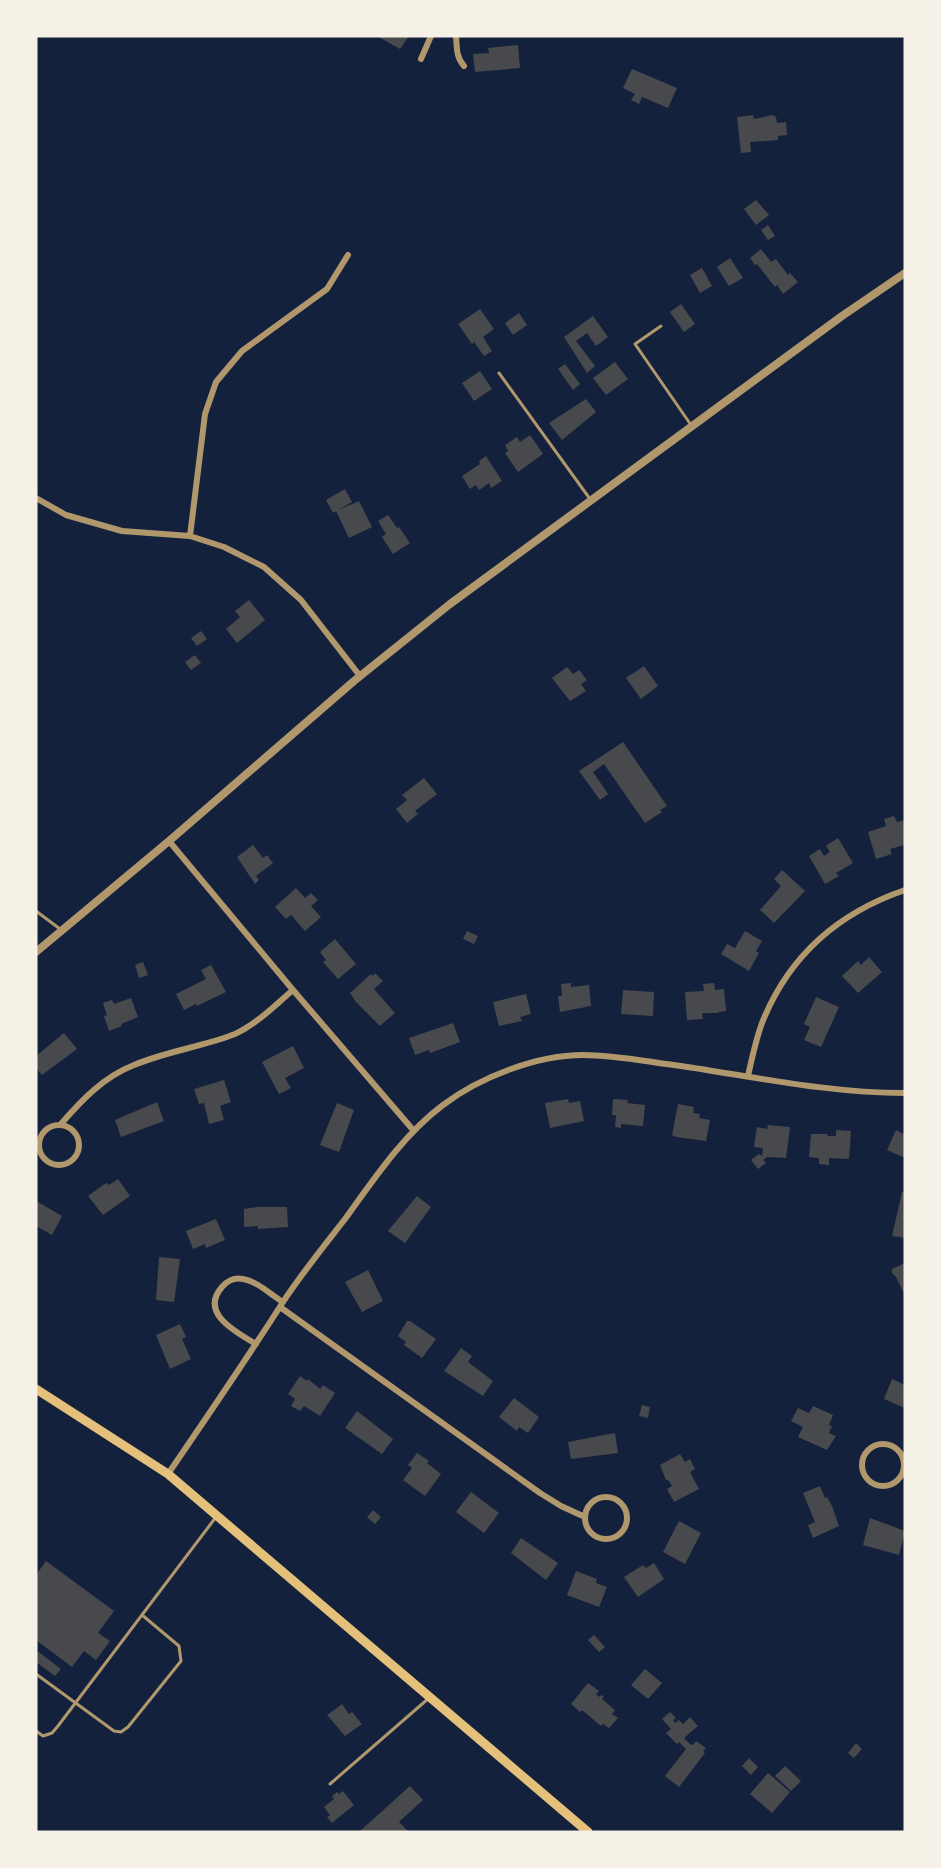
<svg xmlns="http://www.w3.org/2000/svg" width="941" height="1868" viewBox="0 0 941 1868" font-family="Helvetica,sans-serif">
  <style>
    .building { fill: #48494c }
    .lines { fill: none; stroke-linecap: round; stroke-linejoin: round }
    .service { stroke: #b1986c; stroke-width: 3 }
    .minor { stroke: #b1986c; stroke-width: 6 }
    .tertiary { stroke: #b1986c; stroke-width: 8 }
    .secondary { stroke: #e5c07b; stroke-width: 9 }
  </style>
  <rect width="100%" height="100%" fill="#14213d"/>
  <path class="building" d="M377 36H409L400 49Z
    M518 45 520 68 475 72 473 54 489 53 488 48Z
    M632 69 677 88 668 108 642 97 639 104 631 100 635 94 623 88Z
    M753 115 754 119 773 115 776 117 777 123 786 122 787 135 778 136V140L750 142 751 152 741 153 737 117Z
    M756 200 769 215 756 225 744 209Z
    M768 225 775 236 768 240 761 230Z
    M761 249 771 262 776 259 788 275 790 273 798 282 783 294 777 285 775 287 757 264 755 265 750 258Z
    M730 258 743 278 729 286 717 267Z
    M702 268 712 286 700 293 690 275Z
    M681 304 695 324 684 332 670 312Z
    M480 309 494 329 483 337 492 351 484 356 474 342 472 344 458 324Z
    M519 313 527 325 513 335 505 323Z
    M593 316 608 337 596 346 587 333 576 341 595 366 587 373 564 337Z
    M615 362 628 379 606 395 593 378Z
    M565 364 580 384 573 390 558 369Z
    M480 371 492 389 474 401 462 383Z
    M586 399 596 412 562 440 549 423Z
    M530 435 543 454 518 472 505 453 508 451 505 445 517 437 520 442Z
    M486 456 502 481 491 488 489 483 479 490 476 485 470 489 462 476 480 464 479 461Z
    M345 489 352 502 333 513 326 500Z
    M359 501 372 527 349 538 336 511Z
    M388 515 397 528 399 527 410 543 393 554 382 537 386 534 378 521Z
    M249 600 265 620 237 643 226 629 240 617 235 611Z
    M201 631 207 639 197 646 191 638Z
    M195 655 201 663 191 670 185 662Z
    M644 666 658 686 641 699 626 678Z
    M567 667 573 674 579 670 587 680 581 684 586 691 570 701 552 678Z
    M623 742 667 806 660 810 662 812 645 823 604 764 593 772 608 794 600 800 579 771Z
    M424 778 437 794 415 811 418 814 407 823 396 809 407 800 402 795Z
    M894 816 897 822 905 820V845L890 849 892 854 876 859 868 832 886 826 884 819Z
    M838 838 853 863 836 873 839 876 825 884 809 856 820 849 824 856 830 852 826 846Z
    M253 845 263 858 267 855 273 863 256 876 259 880 255 884 237 857Z
    M782 870 805 891 774 923 760 910 781 886 774 879Z
    M296 888 305 898 311 893 318 900 311 906 321 917 305 931 291 915 286 919 275 907Z
    M467 931 478 936 474 944 463 939Z
    M745 931 762 941 756 951 759 953 749 971 721 954 727 944 735 948Z
    M335 939 356 964 338 979 323 962 326 960 320 952Z
    M869 957 882 972 858 993 842 976 858 961 861 965Z
    M143 962 148 975 139 978 135 965Z
    M211 965 226 992 197 1006 196 1004 184 1010 176 994 206 979 201 970Z
    M375 973 383 981 374 989 395 1013 380 1026 356 1002 350 993 371 974 373 976Z
    M571 983V987L589 985 591 1006 560 1012 558 996H562L561 984Z
    M714 983 715 990 724 989 726 1011 718 1012V1013H702L703 1019 687 1020 685 992 704 991 703 984Z
    M623 990 654 992 653 1016 621 1014Z
    M526 994 531 1014 520 1017 522 1021 499 1026 493 1002Z
    M816 997 839 1007 821 1047 804 1040 810 1027 804 1024Z
    M131 998 138 1017 121 1024 122 1026 109 1031 104 1016 107 1015 103 1003 112 1000 114 1004Z
    M453 1023 460 1042 430 1053 429 1050 415 1055 409 1038Z
    M64 1033 77 1049 42 1075 36 1068V1056Z
    M293 1046 304 1068 285 1078 291 1088 279 1094 262 1062Z
    M224 1080 231 1102 220 1106 224 1120 209 1124 204 1103 199 1104 194 1089Z
    M568 1099 569 1103 580 1101 584 1121 550 1128 545 1103Z
    M613 1099 628 1100 627 1103 645 1105 643 1126 621 1124V1128L615 1127 616 1115H612Z
    M157 1102 164 1121 121 1137 115 1120Z
    M337 1103 354 1110 339 1152 320 1145Z
    M678 1104 694 1107 693 1113 700 1114 699 1118 710 1120 706 1141 676 1137 672 1135Z
    M768 1125 790 1127 786 1158 767 1157 763 1160 766 1163 758 1169 751 1160 759 1154 762 1156 763 1148 754 1147 757 1127 767 1129Z
    M836 1130 851 1131 849 1159 829 1158V1165L819 1164V1158L809 1157 811 1134H828L827 1136H836Z
    M896 1130 905 1135V1158L887 1150Z
    M118 1179 130 1196 103 1215 88 1196 106 1183 109 1185Z
    M902 1192 905 1193V1238L892 1236Z
    M417 1196 431 1207 405 1243 388 1231Z
    M36 1201 62 1216 52 1235 36 1226Z
    M257 1207H287L288 1227 258 1229V1226L244 1227V1209Z
    M216 1219 225 1240 206 1248 205 1244 193 1249 186 1231Z
    M159 1257 180 1259 174 1302 156 1300Z
    M905 1263V1296L896 1277 892 1273V1269Z
    M368 1270 383 1301 362 1312 345 1282Z
    M407 1321H410L436 1339 422 1358 404 1345 406 1342 398 1336Z
    M180 1324 186 1337 182 1339 191 1359 170 1369 156 1335Z
    M461 1348 472 1356 468 1362 493 1381 483 1396 444 1371Z
    M300 1376 307 1381 308 1379 320 1389 323 1385 335 1393 320 1416 304 1406 300 1411 291 1406 295 1399 288 1394Z
    M892 1379 905 1385V1408L884 1399Z
    M514 1398 539 1417 528 1433 519 1427 517 1431 499 1417Z
    M642 1405 650 1407 648 1418 639 1416Z
    M813 1406 833 1415 829 1425 832 1426 829 1433 836 1436 827 1450 798 1437 803 1427 791 1421 798 1408 809 1413Z
    M357 1411 393 1439 382 1454 345 1428Z
    M615 1433 618 1453 571 1459 568 1442Z
    M417 1453 429 1461 427 1463 441 1474 425 1496 403 1480 412 1468 408 1465Z
    M680 1454 685 1462 690 1459 695 1469 690 1472 699 1489 674 1502 667 1489 672 1486 668 1480H666L660 1465Z
    M820 1486 825 1498 827 1497 832 1506 839 1526 813 1538 808 1525 815 1522 803 1493Z
    M471 1492 499 1513 484 1533 456 1512Z
    M373 1510 381 1517 375 1524 367 1517Z
    M870 1518 905 1531 899 1555 863 1545Z
    M679 1521 701 1533 685 1564 663 1552Z
    M521 1538 558 1563 546 1580 511 1553Z
    M46 1561 114 1611 98 1633 110 1641 96 1660 84 1651 72 1667 36 1640V1575Z
    M654 1563 664 1579 638 1597 624 1577 643 1565 646 1568Z
    M576 1571 597 1579 596 1583 607 1587 599 1607 567 1595Z
    M594 1635 605 1647 599 1652 588 1640Z
    M36 1650 61 1669 55 1676 36 1662Z
    M645 1669 662 1683 648 1699 631 1685Z
    M588 1683 599 1691 596 1694 599 1697 601 1695 604 1697 602 1699 615 1710 612 1714 618 1718 609 1728 603 1724 601 1726 582 1710 580 1712 571 1704Z
    M342 1704 349 1714 352 1712 362 1724 345 1736 327 1715Z
    M670 1712 676 1718 673 1720 675 1723 679 1720 683 1724 690 1717 698 1726 684 1738 690 1744 693 1745 696 1741 706 1748 703 1752 705 1753 679 1787 665 1776 686 1749 679 1742 677 1744 666 1733 671 1729 662 1719Z
    M856 1743 862 1749 854 1758 848 1753Z
    M749 1758 758 1767 751 1775 742 1766Z
    M785 1766 801 1781 791 1791 775 1776Z
    M768 1773 790 1792 772 1813 750 1794Z
    M410 1786 423 1800 399 1822 409 1832H359Z
    M343 1791 354 1805 332 1823 327 1817 330 1815 324 1807 334 1799 332 1796 337 1792 339 1794Z"/>
  <g class="lines">
    <path class="service" d="M661 326 635 344 691 425
      M499 373 590 499
      M36 911 60 929
      M36 1674 114 1731 121 1732 128 1727 181 1661 179 1646 142 1615
      M36 1731 43 1736 52 1733 58 1726 216 1517
      M330 1784 429 1698"/>
    <path class="minor" d="M456 36C457 48 456 57 464 66
      M421 59 431 36
      M36 498 66 515 122 531 190 536 224 547 264 567 301 600 360 676
      M190 536 205 414 216 382 242 351 327 289 348 255
      M169 841 293 990 414 1131
      M748 1076C752 1058 756 1039 762 1023 789 955 838 913 905 890
      M60 1125C81 1101 103 1077 134 1065 167 1051 202 1047 235 1034 257 1024 275 1005 293 990
      M39 1145a20 20 0 1 1 40 0a20 20 0 1 1-40 0Z
      M280 1307 540 1493 561 1506 585 1517
      M256 1344C236 1332 199 1313 222 1287 228 1280 234 1277 243 1279 257 1281 271 1295 283 1302
      M862 1465a21 21 0 1 1 42 0a21 21 0 1 1-42 0Z
      M168 1474C207 1417 246 1360 283 1302 302 1273 324 1246 345 1219 374 1179 403 1135 443 1105 480 1077 537 1055 583 1055 616 1055 648 1062 681 1066 755 1077 829 1093 905 1093
      M585 1518a21 21 0 1 1 42 0a21 21 0 1 1-42 0Z"/>
    <path class="tertiary" d="M36 952 169 841 354 681 450 604 842 316 905 273"/>
    <path class="secondary" d="M36 1389 168 1474 588 1832"/>
  </g>
  <rect width="941" height="1868" fill="none" stroke="#f6f1e7" stroke-width="75"/>
</svg>
